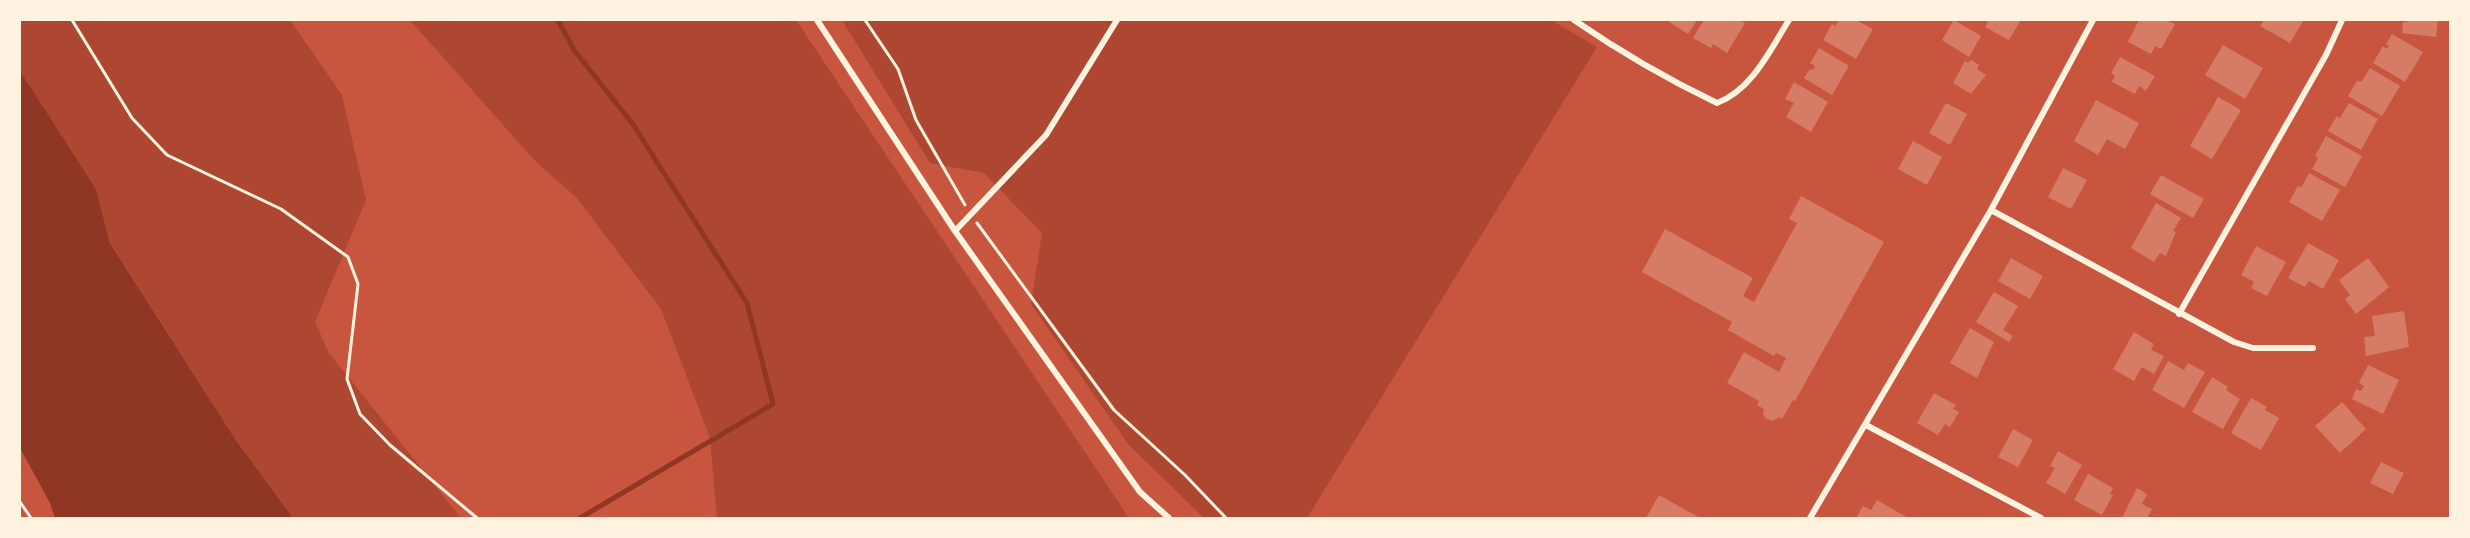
<svg xmlns="http://www.w3.org/2000/svg" width="2470" height="538" viewBox="0 0 2470 538" font-family="'Public Sans',sans-serif">
  <style>
    .green { fill: #ae4732 }
    .water { fill: #8f3625 }
    .lines { fill: none; stroke-linecap: round; stroke-linejoin: round }
    .stream { stroke: #8f3625; stroke-width: 5 }
    .building { fill: #d67c66 }
    .path { stroke: #fff3e0; stroke-width: 3 }
    .minor { stroke: #fff3e0; stroke-width: 6 }
  </style>
  <rect width="100%" height="100%" fill="#c8553d"/>
  <path class="green" d="M20 20H290L342 95 366 200 315 322 329 353 461 518H293L235 439 110 242 96 189 20 71Z
    M410 20H796L1129 518H717L710 438 661 309 576 197 536 162Z
    M842 20H1551L1597 47 1307 518H1204L1128 444 1031 304 1042 233 984 173 930 163Z"/>
  <path class="water" d="M20 71 96 189 110 243 235 439 293 518H55L50 503 20 448Z"/>
  <g class="lines">
    <path class="stream" d="M558 20 574 50 632 123 747 303 773 404 580 518"/>
  </g>
  <path class="building" d="M1670 20H1697L1688 34 1669 22Z
    M1704 20H1739L1745 23 1727 53 1713 44 1711 48 1693 38Z
    M1839 20H1856L1873 29 1856 59 1823 40 1832 24 1835 26Z
    M1954 20 1981 36 1969 57 1942 40Z
    M1983 20H2021L2009 40 1985 27 1988 22Z
    M2139 20H2166L2175 24 2161 49 2155 46 2151 54 2128 42Z
    M2264 20H2304L2290 43 2260 26Z
    M2407 20H2438L2436 37 2402 33 2403 22H2407Z
    M2392 34 2423 52 2405 82 2373 63 2383 46 2387 49 2389 46 2386 44Z
    M2223 45 2263 68 2245 99 2205 75Z
    M1819 48 1849 66 1832 95 1804 78 1810 69 1813 70 1815 66 1810 63Z
    M2120 57 2155 76 2146 91 2139 86 2135 94 2112 82 2115 76 2111 73Z
    M1971 60 1979 65 1977 69 1986 75 1971 94 1953 83 1965 61 1968 63Z
    M2370 68 2400 86 2382 116 2348 96 2357 81 2361 82Z
    M1794 82 1828 102 1811 132 1786 117 1794 103 1785 99Z
    M2218 97 2241 110 2212 159 2190 146Z
    M2096 100 2139 123 2125 149 2107 139 2098 155 2074 141Z
    M1946 103 1967 114 1950 145 1929 133Z
    M2349 103 2378 119 2361 150 2328 131 2337 116 2340 118Z
    M2326 136 2362 156 2345 187 2312 169 2318 158 2315 156Z
    M1913 141 1942 157 1927 185 1898 169Z
    M2063 168 2087 180 2071 209 2048 197Z
    M2309 173 2340 190 2322 221 2289 202 2298 186 2301 188Z
    M2161 175 2204 199 2193 218 2150 194Z
    M1801 196 1884 242 1795 401 1793 400 1782 419 1779 417 1773 421 1765 418 1763 414 1764 409 1757 405 1759 401 1727 383 1744 352 1779 372 1786 358 1776 353 1774 356 1728 330 1732 322 1642 272 1665 229 1753 278 1743 296 1754 302 1797 223 1789 219Z
    M2156 203 2181 218 2173 231 2176 232 2166 256 2160 253 2154 262 2131 248Z
    M2308 243 2339 260 2323 289 2309 281 2305 287 2288 278Z
    M2256 246 2286 262 2267 296 2251 288 2254 282 2241 275Z
    M2011 258 2043 276 2030 299 1998 281Z
    M2368 258 2389 287 2356 314 2345 299 2350 295 2339 280Z
    M1994 292 2018 306 2003 330 2013 336 2009 342 1976 322Z
    M2404 311 2409 347 2366 356 2364 337 2375 336 2372 316Z
    M1970 328 1994 342 1977 378 1950 363Z
    M2134 332 2154 344 2151 350 2164 356 2154 374 2142 367 2134 381 2113 369Z
    M2168 361 2184 370 2188 363 2205 372 2184 408 2152 390Z
    M2368 365 2399 380 2383 414 2352 399 2356 389 2361 391 2364 386 2359 383Z
    M2212 377 2228 387 2226 390 2240 399 2223 429 2192 412Z
    M1934 393 1956 405 1953 409 1959 412 1950 427 1945 424 1938 435 1917 423Z
    M2251 398 2267 407 2265 410 2279 418 2261 450 2231 433Z
    M2342 402 2366 429 2340 453 2315 426Z
    M2013 429 2033 440 2018 467 1998 457Z
    M2058 451 2082 465 2065 494 2046 483 2055 468 2050 466Z
    M2381 462 2404 473 2393 494 2370 483Z
    M2088 474 2113 488 2110 494 2113 495 2102 515 2074 500Z
    M2137 488 2147 494 2142 504 2152 509 2147 518H2122Z
    M1659 495 1700 518H1646Z
    M1877 500 1908 518H1856L1863 506 1871 510Z"/>
  <g class="lines">
    <path class="path" d="M72 20 132 118 167 155 281 209 348 257 358 284 347 379 360 414 390 445 477 518
      M865 20 898 69 916 120 965 205
      M977 223 1114 410 1185 475 1226 518
      M20 502 31 518"/>
    <path class="minor" d="M817 20 955 231 1140 492 1169 518
      M1574 20C1619 51 1667 79 1717 103 1752 90 1770 50 1789 20
      M1991 210 2234 342 2253 348H2313
      M955 231 1046 135 1117 20
      M2179 314 2326 55 2342 20
      M1866 425 2041 518
      M1810 518 1991 210 2093 20"/>
  </g>
  <rect width="2470" height="538" fill="none" stroke="#fff3e0" stroke-width="42"/>
</svg>
